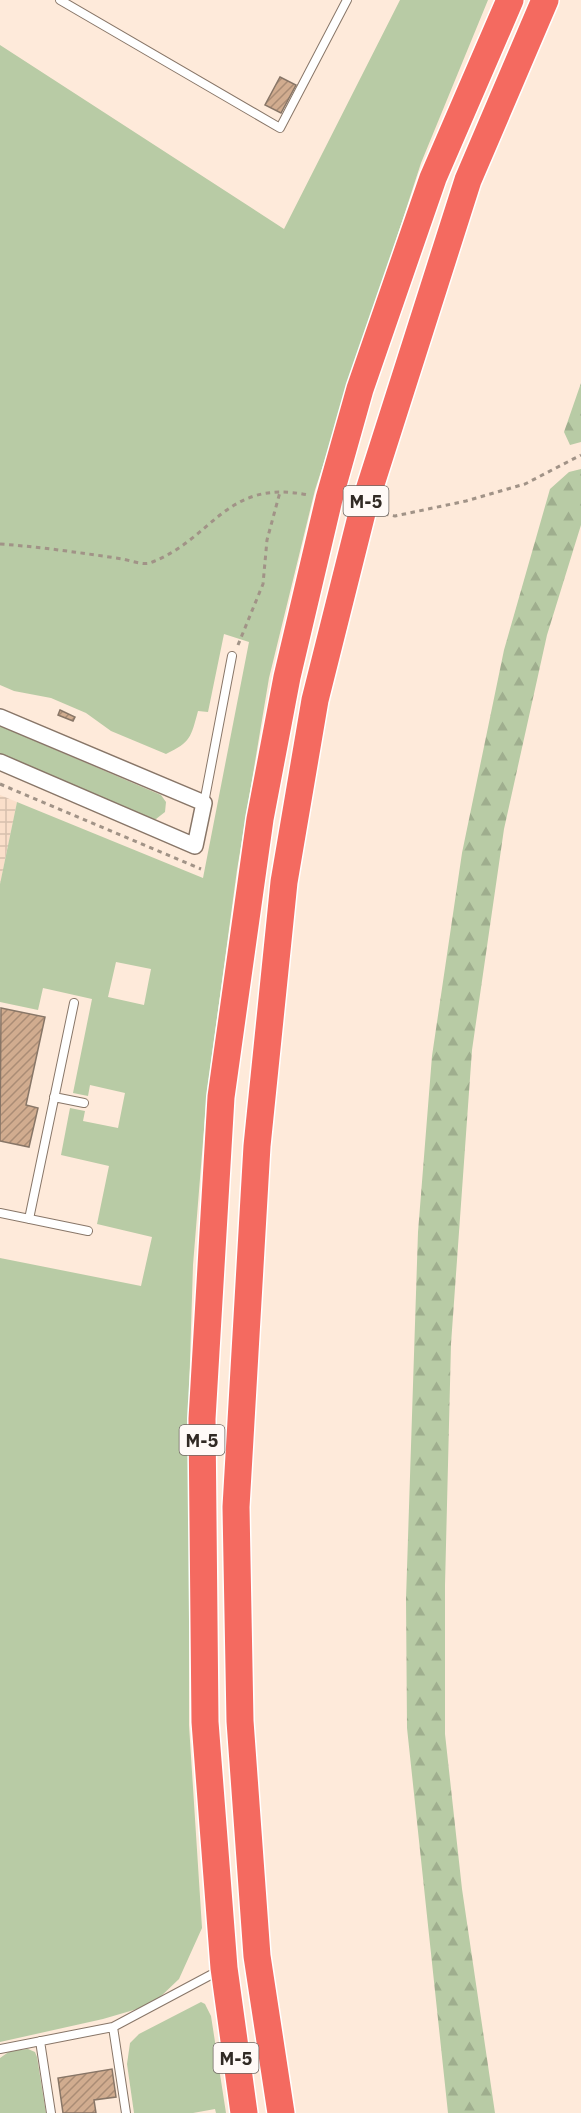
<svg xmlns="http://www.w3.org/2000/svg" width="581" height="2113" viewBox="0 0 581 2113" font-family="'IBM Plex Sans',sans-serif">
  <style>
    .industrial { fill: url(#industrial-grid) }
    .green { fill: #b8cba5; fill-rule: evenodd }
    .forest { fill: url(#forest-firs) }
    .building { fill: url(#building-hatch); stroke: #887667; stroke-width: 1.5 }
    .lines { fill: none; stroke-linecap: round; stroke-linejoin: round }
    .lane-casing { stroke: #887668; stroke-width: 10 }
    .street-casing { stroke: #887668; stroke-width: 18 }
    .highway-casing { stroke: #fff; stroke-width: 30 }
    .path { stroke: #a19387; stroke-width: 3; stroke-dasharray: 4.5 4.5; stroke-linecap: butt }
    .lane { stroke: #fff; stroke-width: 8 }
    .street { stroke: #fff; stroke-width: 15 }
    .highway { stroke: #f46a60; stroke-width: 27 }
    .labels { text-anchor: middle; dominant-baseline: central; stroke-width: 4.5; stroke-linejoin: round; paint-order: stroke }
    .shield { fill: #fffaf7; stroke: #6f6863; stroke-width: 1.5 }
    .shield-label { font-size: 18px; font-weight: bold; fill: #312a24 }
  </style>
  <defs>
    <pattern id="industrial-grid" width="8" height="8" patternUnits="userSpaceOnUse" patternTransform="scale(1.5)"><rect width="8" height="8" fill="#fadfca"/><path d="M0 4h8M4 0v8" fill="none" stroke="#d7c0ad"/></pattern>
    <pattern id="forest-firs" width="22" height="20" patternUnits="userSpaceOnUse" patternTransform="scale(1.5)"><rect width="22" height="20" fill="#b8cba5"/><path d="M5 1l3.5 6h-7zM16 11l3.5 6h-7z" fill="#9fae8e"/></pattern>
    <pattern id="building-hatch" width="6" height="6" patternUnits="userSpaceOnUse" patternTransform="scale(1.5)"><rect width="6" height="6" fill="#d1ac8f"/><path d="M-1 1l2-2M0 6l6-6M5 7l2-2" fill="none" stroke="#aa8c75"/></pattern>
  </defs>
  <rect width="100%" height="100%" fill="#feeada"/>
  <path class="industrial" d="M0 795 17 802 0 884Z"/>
  <path class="green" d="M400 0H488L421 163 315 490 269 678 237 870 207 1092 193 1265 189 1393V1725L202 1928 179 1979 157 2000 144 2007 103 2019 0 2042V1258L141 1286 152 1237 97 1224 109 1166 61 1155 70 1108 85 1111 83 1121 118 1128 125 1093 90 1085 88 1096 73 1093 92 999 43 988 38 1010 0 1002V884L17 802 203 878 249 642 224 634 208 712 198 711C191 737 191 742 166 754L111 731 86 713 51 698 14 691 0 685V45L284 229ZM116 962 151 969 144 1005 108 997Z
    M0 726 161 795 166 802 165 812 156 819H151L0 754Z
    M201 2002 205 2004 211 2016 226 2113H216L215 2109 193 2113H134L127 2064 130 2043 139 2034Z
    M28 2049 35 2052 37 2057 46 2113H0V2058L10 2051Z"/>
  <path class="forest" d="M581 383V442L570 445 564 432Z
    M581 469V525L547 635 504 829 472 1050 451 1344 445 1585V1734L462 1889 495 2113H448L407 1728 406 1599 418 1232 432 1056 462 853 504 650 550 489 569 472Z"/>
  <path class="building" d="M280 77 296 85 281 113 265 105Z
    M60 710 75 717 73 721 58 715Z
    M1 1008 45 1017 26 1105 38 1108 29 1147 0 1141Z
    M112 2069 116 2097 94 2100 96 2113H63L58 2078Z"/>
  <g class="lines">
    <defs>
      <path id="lane" d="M60 0 280 128 347 0
        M204 803 232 656
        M54 1097 84 1103
        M0 1213 88 1231
        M29 1219 74 1003
        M40 2041 51 2113
        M0 2049 113 2027
        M126 2113 113 2027 220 1970"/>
      <path id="street" d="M0 717 204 803 195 846 0 762"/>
      <path id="highway" d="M244 2113 224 1968 205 1722 202 1419 221 1097 260 819 287 677 329 499 360 389 433 178 510 0
        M281 2113 257 1956 240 1721 236 1507 257 1146 284 882 315 700 363 509 468 180 545 0"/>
    </defs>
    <use href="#lane" class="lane-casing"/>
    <use href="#street" class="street-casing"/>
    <use href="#highway" class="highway-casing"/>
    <path class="path" d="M384 514 395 516 466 501 525 484 581 455
      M0 544C42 547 82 553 123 559 131 561 143 565 150 563 214 539 225 478 308 495
      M238 645 263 584 267 540 280 492
      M0 784 201 869"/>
    <use href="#lane" class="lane"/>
    <use href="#street" class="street"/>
    <use href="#highway" class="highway"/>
  </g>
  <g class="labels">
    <g class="shield">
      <rect x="343.5" y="486" width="45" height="30" rx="4.5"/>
      <rect x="179.5" y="1425" width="45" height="30" rx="4.5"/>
      <rect x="213.5" y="2043" width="45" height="30" rx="4.5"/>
    </g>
    <g class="shield-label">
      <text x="366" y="501">М-5</text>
      <text x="202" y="1440">М-5</text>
      <text x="236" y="2058">М-5</text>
    </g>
  </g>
</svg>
